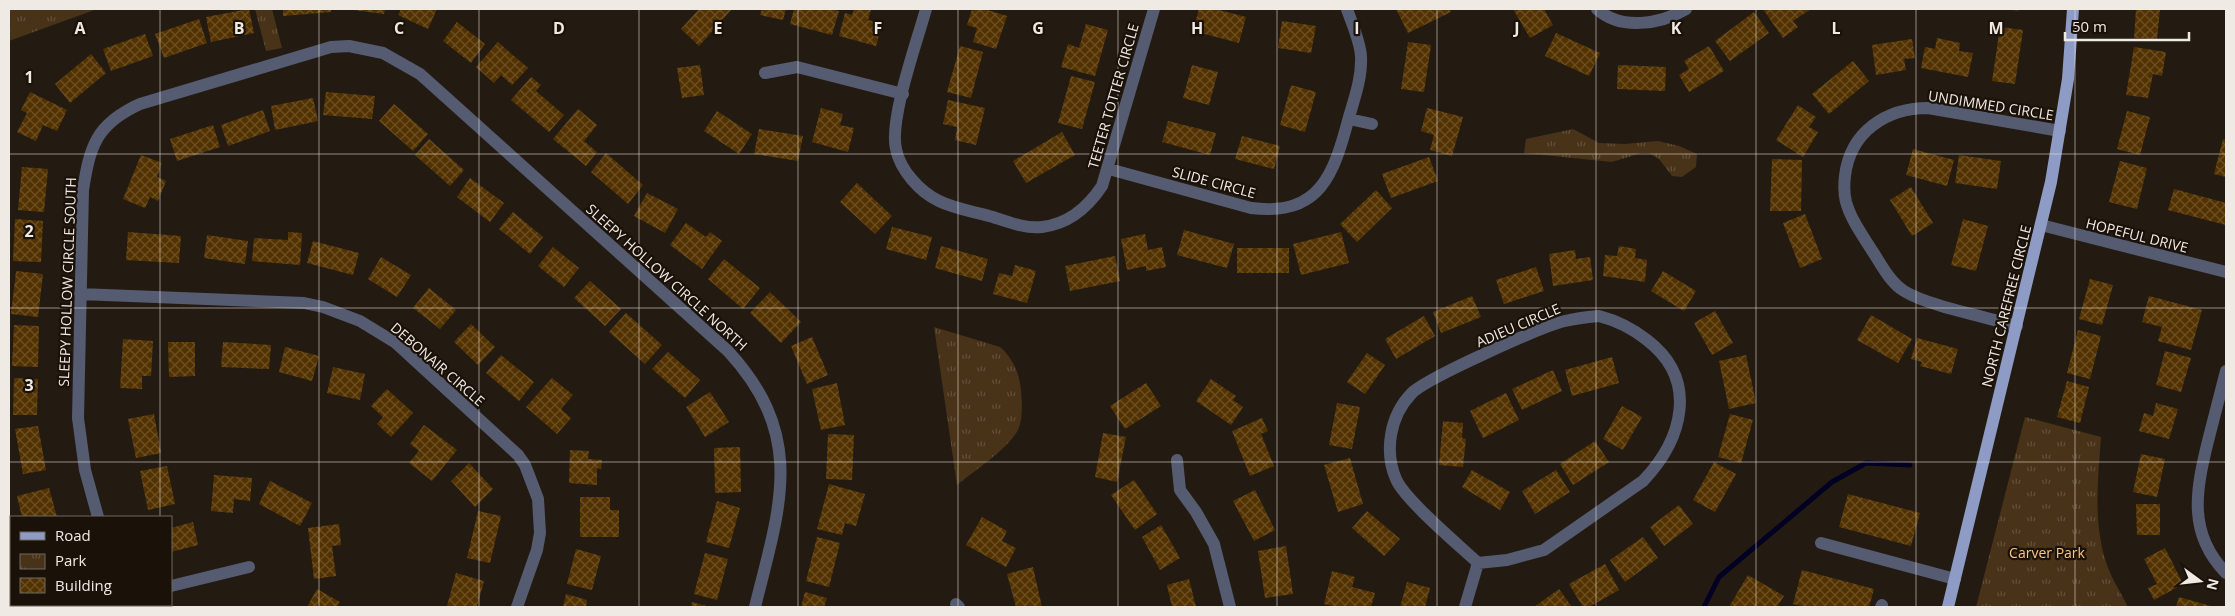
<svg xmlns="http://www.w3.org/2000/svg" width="2235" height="616" viewBox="0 0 2235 616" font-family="'Open Sans',sans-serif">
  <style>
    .park { fill: url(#park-tufts) }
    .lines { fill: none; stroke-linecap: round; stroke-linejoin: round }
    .stream { stroke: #020023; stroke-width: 5 }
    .building { fill: url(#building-cross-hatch) }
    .minor { stroke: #555b70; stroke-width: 12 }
    .major { stroke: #8e9bc5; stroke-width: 12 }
    .grid { fill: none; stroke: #f0eae4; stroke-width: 1; stroke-opacity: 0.55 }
    .labels { text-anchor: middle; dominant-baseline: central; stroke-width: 4.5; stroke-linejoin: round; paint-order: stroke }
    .street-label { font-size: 14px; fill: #f0eae4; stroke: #1a1209 }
    .park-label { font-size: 14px; fill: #ffc583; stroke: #1a1209 }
    .grid-label { font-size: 16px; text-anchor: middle; font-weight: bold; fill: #f0eae4; stroke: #1a1209; stroke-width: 4.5; stroke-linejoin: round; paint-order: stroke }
  </style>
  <defs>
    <pattern id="park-tufts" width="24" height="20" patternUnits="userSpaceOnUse" patternTransform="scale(1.25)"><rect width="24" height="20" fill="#483218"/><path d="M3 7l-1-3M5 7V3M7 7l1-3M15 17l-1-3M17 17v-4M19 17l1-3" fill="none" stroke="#635039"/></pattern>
    <pattern id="building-cross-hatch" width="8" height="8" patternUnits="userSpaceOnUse" patternTransform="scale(1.25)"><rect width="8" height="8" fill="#533200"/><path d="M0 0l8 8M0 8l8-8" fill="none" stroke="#6c5025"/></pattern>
  </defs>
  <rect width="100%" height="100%" fill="#231b12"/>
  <path class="park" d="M9 9H97L9 41Z
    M255 9H272L282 48 266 51Z
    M1573 129 1599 143 1625 144 1658 141 1679 146 1697 154 1696 167 1682 177 1672 176 1659 159 1649 153H1641L1612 162 1524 153 1526 139Z
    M934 327 1000 347C1013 358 1020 375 1021 391 1022 403 1023 419 1018 430 1007 450 975 470 957 485Z
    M2025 417 2101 437C2098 479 2093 522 2106 562 2111 578 2121 593 2128 607H1976Z"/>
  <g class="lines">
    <path class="stream" d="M1704 607 1719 577 1832 482 1866 463 1910 465"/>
  </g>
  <path class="building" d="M249 9 254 33 211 42 206 17Z
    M283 9H331V12L283 16Z
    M345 9H385L384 14Z
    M401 9H437L428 29 398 15Z
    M699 9H732L699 46 681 29Z
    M762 9H786L783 20 760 15Z
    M794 9H829L839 11 832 35 790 24Z
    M854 9 871 10 868 20 882 24 876 46 839 36 845 13 852 15Z
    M972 9H984L1007 16 996 49 973 42 977 28 967 25Z
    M1199 9H1215L1246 17 1239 43 1193 31Z
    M1396 9H1449L1451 12 1408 33Z
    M1513 9H1544L1553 25 1530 38Z
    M1763 9H1811L1793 21 1798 27 1783 38Z
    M2005 9H2019L2018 11Z
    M2136 9H2160L2157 39 2134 38Z
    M1754 12 1769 33 1730 61 1715 41Z
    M199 19 207 43 164 58 155 34Z
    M1282 21 1316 26 1311 53 1278 48Z
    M457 22 485 44 471 63 443 41Z
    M1086 24 1108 30 1095 76 1061 67 1068 44 1079 48Z
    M2000 27 2023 30 2015 84 1992 81Z
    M1556 33 1600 53 1589 76 1545 56Z
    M145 34 153 56 111 71 103 49Z
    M1937 38 1960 43 1959 51 1973 53 1968 77 1921 68 1925 47 1935 49Z
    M1912 39 1915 58 1904 59 1906 70 1876 75 1872 45Z
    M498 42 528 68 512 85 501 75 494 83 476 67Z
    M1408 42 1431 45 1424 92 1401 89Z
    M960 46 983 52 971 98 947 92Z
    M1709 46 1724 71 1689 92 1679 75 1689 69 1684 61Z
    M2134 47 2166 52 2162 76 2153 74 2148 98 2126 95Z
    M91 54 106 73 70 103 55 84Z
    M1853 61 1869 81 1829 114 1812 94Z
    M700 65 704 95 682 98 677 68Z
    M1192 65 1218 72 1209 105 1183 98Z
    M1618 65 1666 67 1665 91 1617 89Z
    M1071 76 1095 82 1082 129 1058 123Z
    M531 77 541 85 536 91 564 115 549 132 511 100Z
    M1291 85 1316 92 1305 132 1280 125Z
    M30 92 67 110 57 131 43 125 36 141 17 132 27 113 21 110Z
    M326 92 375 96 372 119 323 115Z
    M313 98 318 121 275 130 271 106Z
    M948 100 985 108 976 145 955 140 957 127 943 124Z
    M394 104 428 134 413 151 379 121Z
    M1798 105 1816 117 1809 127 1818 132 1803 157 1776 140Z
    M821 108 843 114 840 125 854 128 848 152 812 142Z
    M1427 108 1463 117 1452 156 1430 150 1434 135 1421 131Z
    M578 109 597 125 584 141 597 152 586 166 553 139Z
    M263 110 270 131 228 146 221 125Z
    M717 111 752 134 739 154 704 131Z
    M2127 111 2150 117 2140 155 2117 149Z
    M1168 121 1216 133 1210 155 1162 142Z
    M213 125 220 147 177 161 170 139Z
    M759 129 803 136 798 161 754 154Z
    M1062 132 1075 155 1026 183 1013 161Z
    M1242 136 1280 146 1274 169 1235 159Z
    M429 139 464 170 450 186 415 155Z
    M2223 139 2226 140V177L2214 174Z
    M1913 149 1954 160 1947 186 1906 175Z
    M606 153 643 185 628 204 591 172Z
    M141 155 162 163 157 177 166 181 158 201 150 197 145 208 123 199Z
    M1959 155 2001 161 1997 189 1955 183Z
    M1429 157 1438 181 1391 198 1382 174Z
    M1772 159 1802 160 1801 211H1770Z
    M2120 161 2147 168 2137 209 2109 202Z
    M22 167 48 169 44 212 18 210Z
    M470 178 504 203 490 222 457 197Z
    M857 183 892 216 875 234 840 202Z
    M1911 187 1933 223 1912 236 1890 200Z
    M2174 189 2226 203V225L2168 210Z
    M1376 190 1392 208 1357 242 1340 224Z
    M647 193 678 209 665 233 634 216Z
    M513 212 543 237 530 254 499 229Z
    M1805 214 1822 259 1800 268 1783 223Z
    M15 219 43 221 41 262 13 261Z
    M1963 219 1988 226 1976 271 1951 265Z
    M686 223 706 237 710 232 722 241 702 269 670 245Z
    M892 227 932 237 926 260 886 249Z
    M1184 230 1234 244 1227 268 1177 255Z
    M128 232 181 236 179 263 126 260Z
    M288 232 302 233 300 265 252 261 254 238 288 240Z
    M1341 232 1349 263 1301 275 1293 244Z
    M1145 234 1148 250 1162 247 1166 267 1146 271V266L1127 270 1121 239Z
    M207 235 248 241 245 264 204 258Z
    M313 241 359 253 353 275 307 263Z
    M941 246 988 259 982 281 935 268Z
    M1619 246 1636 249 1635 258 1647 260 1645 282 1603 276 1605 255 1617 256Z
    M553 247 579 268 564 287 538 266Z
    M1237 248H1289V273H1237Z
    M1575 250 1576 259 1590 257 1593 280 1553 286 1549 254Z
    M1115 256 1120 281 1070 291 1065 266Z
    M381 257 411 275 397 297 368 279Z
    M724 259 760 288 743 309 708 279Z
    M1015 265 1036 271 1027 303 993 294 999 273 1012 276Z
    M1536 267 1544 291 1504 304 1496 280Z
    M16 271 43 274 38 317 11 314Z
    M1663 271 1696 291 1684 311 1651 291Z
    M2090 279 2113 285 2102 325 2079 319Z
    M590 281 621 309 605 326 574 298Z
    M429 288 456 310 440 329 413 308Z
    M770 292 801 322 781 343 750 313Z
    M1472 296 1481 317 1441 333 1433 312Z
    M2149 296 2202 310 2191 350 2158 341 2162 327 2142 322Z
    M1715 311 1733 343 1712 355 1694 323Z
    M626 313 662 345 645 364 609 332Z
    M1871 315 1912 339 1898 363 1857 340Z
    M1424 316 1435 336 1396 359 1385 339Z
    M471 324 495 347 478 365 454 342Z
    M14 325 39 326 38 367 12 366Z
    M2078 330 2101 336 2090 379 2067 373Z
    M812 337 828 375 807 384 791 346Z
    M1917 338 1958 349 1951 374 1920 366 1922 362 1911 359Z
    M123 339 153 341 151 376H142V389L120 388Z
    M168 342H195V376L169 377Z
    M223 342 271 345 269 369 221 367Z
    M285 347 319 356 312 381 279 372Z
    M2165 351 2191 358 2181 392 2156 385Z
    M668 352 700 380 685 398 652 369Z
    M1367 353 1385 365 1365 394 1347 382Z
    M501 355 534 382 519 401 486 373Z
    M1746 355 1756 403 1729 409 1719 361Z
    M1612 357 1619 383 1572 396 1565 370Z
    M333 367 365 374 360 400 327 393Z
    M1553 370 1562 391 1522 410 1512 389Z
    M14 378 38 379 37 415H13Z
    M552 378 573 395 561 409 571 418 557 434 526 407Z
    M1211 379 1236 396 1233 400 1243 407 1231 425 1196 401Z
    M2067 381 2089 387 2080 423 2057 417Z
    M837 383 845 425 821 430 812 389Z
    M1146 383 1161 406 1125 429 1110 406Z
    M387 389 413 413 391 437 377 424 383 417 371 406Z
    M710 392 729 422 705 437 686 407Z
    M1506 393 1519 420 1483 438 1470 411Z
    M1337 403 1360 407 1352 449 1329 445Z
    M2156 403 2178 409 2169 439 2139 431 2144 413 2153 416Z
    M1622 406 1642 417 1623 450 1603 439Z
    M154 414 161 453 136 458 128 419Z
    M1730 414 1753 420 1741 463 1718 457Z
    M1262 418 1268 431 1261 434 1274 466 1250 476 1232 431Z
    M1443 421 1463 423 1462 438 1466 439 1463 467 1439 465Z
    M424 425 457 450 432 481 409 463 419 451 410 444Z
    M38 426 46 470 23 474 15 429Z
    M1103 433 1126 437 1117 482 1095 477Z
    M828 434 854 435 852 480 826 479Z
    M1595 441 1609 462 1573 485 1560 464Z
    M740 447 741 492 715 493 714 448Z
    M570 450 589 451 588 459 602 460 601 469 597 468V485L569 483Z
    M2141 454 2165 459 2157 497 2133 492Z
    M1350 458 1363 504 1338 512 1324 465Z
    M1714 462 1736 474 1715 512 1693 500Z
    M469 463 493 489 475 507 451 481Z
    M167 466 175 504 148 510 140 471Z
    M1472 470 1510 492 1500 510 1462 487Z
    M1556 470 1570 492 1535 514 1522 491Z
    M214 475 252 478 250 501 234 499 233 513 211 511Z
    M1134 480 1157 514 1135 530 1111 495Z
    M270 481 312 503 300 526 259 504Z
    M829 484 865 494 856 526 845 523 842 535 817 529Z
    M49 488 57 517H22L17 496Z
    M1255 490 1275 530 1254 541 1233 501Z
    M1848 494 1920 513 1911 546 1839 527Z
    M580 497H610V510H619V537H580Z
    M717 501 740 508 729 548 706 542Z
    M2136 504H2160V535H2137Z
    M1679 505 1693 524 1664 546 1650 527Z
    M478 511 501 516 490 563 467 558Z
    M1367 511 1400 539 1384 556 1352 528Z
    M982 517 1007 531 1002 541 1016 548 1006 567 966 545Z
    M193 522 198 545 171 552V528Z
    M339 524 341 545 332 546 336 576 314 579 308 528Z
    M1161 525 1180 558 1160 570 1142 537Z
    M817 537 840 543 829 587 806 581Z
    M1643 537 1658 558 1625 582 1610 560Z
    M1286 546 1293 594 1265 598 1258 551Z
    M2165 548 2183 584 2154 600 2148 588 2157 584 2144 559Z
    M576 549 601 556 592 590 567 584Z
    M705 553 728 559 717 600 694 594Z
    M1605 564 1619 590 1589 607H1583L1569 584Z
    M1033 567 1042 607H1016L1007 574Z
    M1802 570 1874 589 1869 607H1806L1793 604Z
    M1332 571 1355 577 1352 587 1375 593 1371 607H1337L1324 604Z
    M456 573 484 581 477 607 447 606Z
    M1748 575 1784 596 1777 607H1729Z
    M1189 579 1196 607H1172L1167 585Z
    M1407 582 1430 588 1425 607H1400Z
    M317 589 340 602 337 607H307Z
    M1559 589 1572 607H1534Z
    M805 592 827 598 824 607H801Z
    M566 594 587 600 586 607H563Z
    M2179 597 2214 607H2176Z
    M692 602 710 607H691Z
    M59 605H81V607H60Z"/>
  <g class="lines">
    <path class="minor" d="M926 9C917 42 889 119 896 149 900 170 920 192 939 201 955 209 976 212 993 217 1008 222 1026 229 1042 227 1068 224 1088 207 1102 186L1154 9
      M1597 9C1621 31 1661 24 1686 9
      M765 73 797 67 903 94
      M1349 119 1372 124
      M1109 169 1251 208C1321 217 1334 173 1349 117 1355 97 1362 77 1361 56 1360 41 1352 24 1347 9
      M2041 225 2226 272
      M80 294 304 303 323 307 360 321 396 343 518 455 525 465 538 499 540 533 537 550 517 607
      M1599 316C1618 321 1632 328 1647 340 1699 380 1683 439 1643 481L1544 550 1507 560 1478 563C1460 546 1404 499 1396 479 1384 451 1390 416 1411 394 1424 379 1543 326 1565 321 1577 318 1588 317 1599 316Z
      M2017 326C1987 317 1928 306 1904 291 1890 282 1882 266 1873 252 1863 236 1851 220 1846 202 1844 194 1844 184 1845 176 1850 132 1886 108 1928 108L2060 131
      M2226 371C2220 394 2214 418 2208 441 2196 490 2187 533 2226 573
      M1177 460 1180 490 1196 512 1214 544 1230 607
      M98 517 85 470 78 418 83 190C90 146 96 124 140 104L331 47 349 46 383 53 420 74 728 351C807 437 780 506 755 607
      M1821 543 1955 579
      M171 586 249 567
      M956 604 959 607
      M121 605 122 607
      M1465 607 1478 563
      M1881 607 1882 605"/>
    <path class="major" d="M1948 607 2051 182 2068 79 2073 9"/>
  </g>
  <path class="grid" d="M160 9V517M319 9V607M479 9V607M639 9V607M798 9V607M958 9V607M1118 9V607M1277 9V607M1437 9V607M1596 9V607M1756 9V607M1916 9V607M2075 9V607M9 154H2226M9 308H2226M9 462H2226M160 605V607"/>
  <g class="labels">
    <g class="street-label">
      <text transform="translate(1113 96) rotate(-74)">TEETER TOTTER CIRCLE</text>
      <text transform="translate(1991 105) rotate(9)">UNDIMMED CIRCLE</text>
      <text transform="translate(1214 182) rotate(15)">SLIDE CIRCLE</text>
      <text transform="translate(2137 235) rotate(14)">HOPEFUL DRIVE</text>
      <text transform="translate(667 277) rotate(42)">SLEEPY HOLLOW CIRCLE NORTH</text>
      <text transform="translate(67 282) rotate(-88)">SLEEPY HOLLOW CIRCLE SOUTH</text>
      <text transform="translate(2006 306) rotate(-76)">NORTH CAREFREE CIRCLE</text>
      <text transform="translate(1518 325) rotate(-23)">ADIEU CIRCLE</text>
      <text transform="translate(438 364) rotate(41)">DEBONAIR CIRCLE</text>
    </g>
    <g class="park-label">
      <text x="2047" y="552">Carver Park</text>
    </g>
  </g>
  <g class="grid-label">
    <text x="80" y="34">A</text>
    <text x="239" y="34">B</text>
    <text x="399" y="34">C</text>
    <text x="559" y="34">D</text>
    <text x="718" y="34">E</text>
    <text x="878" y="34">F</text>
    <text x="1038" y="34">G</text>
    <text x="1197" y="34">H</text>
    <text x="1357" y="34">I</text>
    <text x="1517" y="34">J</text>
    <text x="1676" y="34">K</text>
    <text x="1836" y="34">L</text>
    <text x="1996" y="34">M</text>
    <text x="29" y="83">1</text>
    <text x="29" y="237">2</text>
    <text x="29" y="391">3</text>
  </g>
  <rect width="2235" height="616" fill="none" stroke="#f0eae4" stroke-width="20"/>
  <rect x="10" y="516" width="162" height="90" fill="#1a1209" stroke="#706861"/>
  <rect x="20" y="532" width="25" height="8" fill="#8e9bc5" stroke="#706861"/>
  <text x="55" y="541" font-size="15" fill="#f0eae4">Road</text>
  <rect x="20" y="554" width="25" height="15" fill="url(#park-tufts)" stroke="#706861"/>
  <text x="55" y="566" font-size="15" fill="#f0eae4">Park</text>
  <rect x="20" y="578" width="25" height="15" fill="url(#building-cross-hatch)" stroke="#706861"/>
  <text x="55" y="591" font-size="15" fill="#f0eae4">Building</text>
  <g transform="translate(2200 581) rotate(105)" stroke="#1a1209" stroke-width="4" paint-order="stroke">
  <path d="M0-4L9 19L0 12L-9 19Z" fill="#f0eae4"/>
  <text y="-8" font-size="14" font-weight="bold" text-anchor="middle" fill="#f0eae4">N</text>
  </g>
  <path d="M2065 32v8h124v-8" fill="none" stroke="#f0eae4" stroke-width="2.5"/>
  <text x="2072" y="32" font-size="15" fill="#f0eae4" stroke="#1a1209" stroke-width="4" paint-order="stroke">50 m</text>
</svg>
